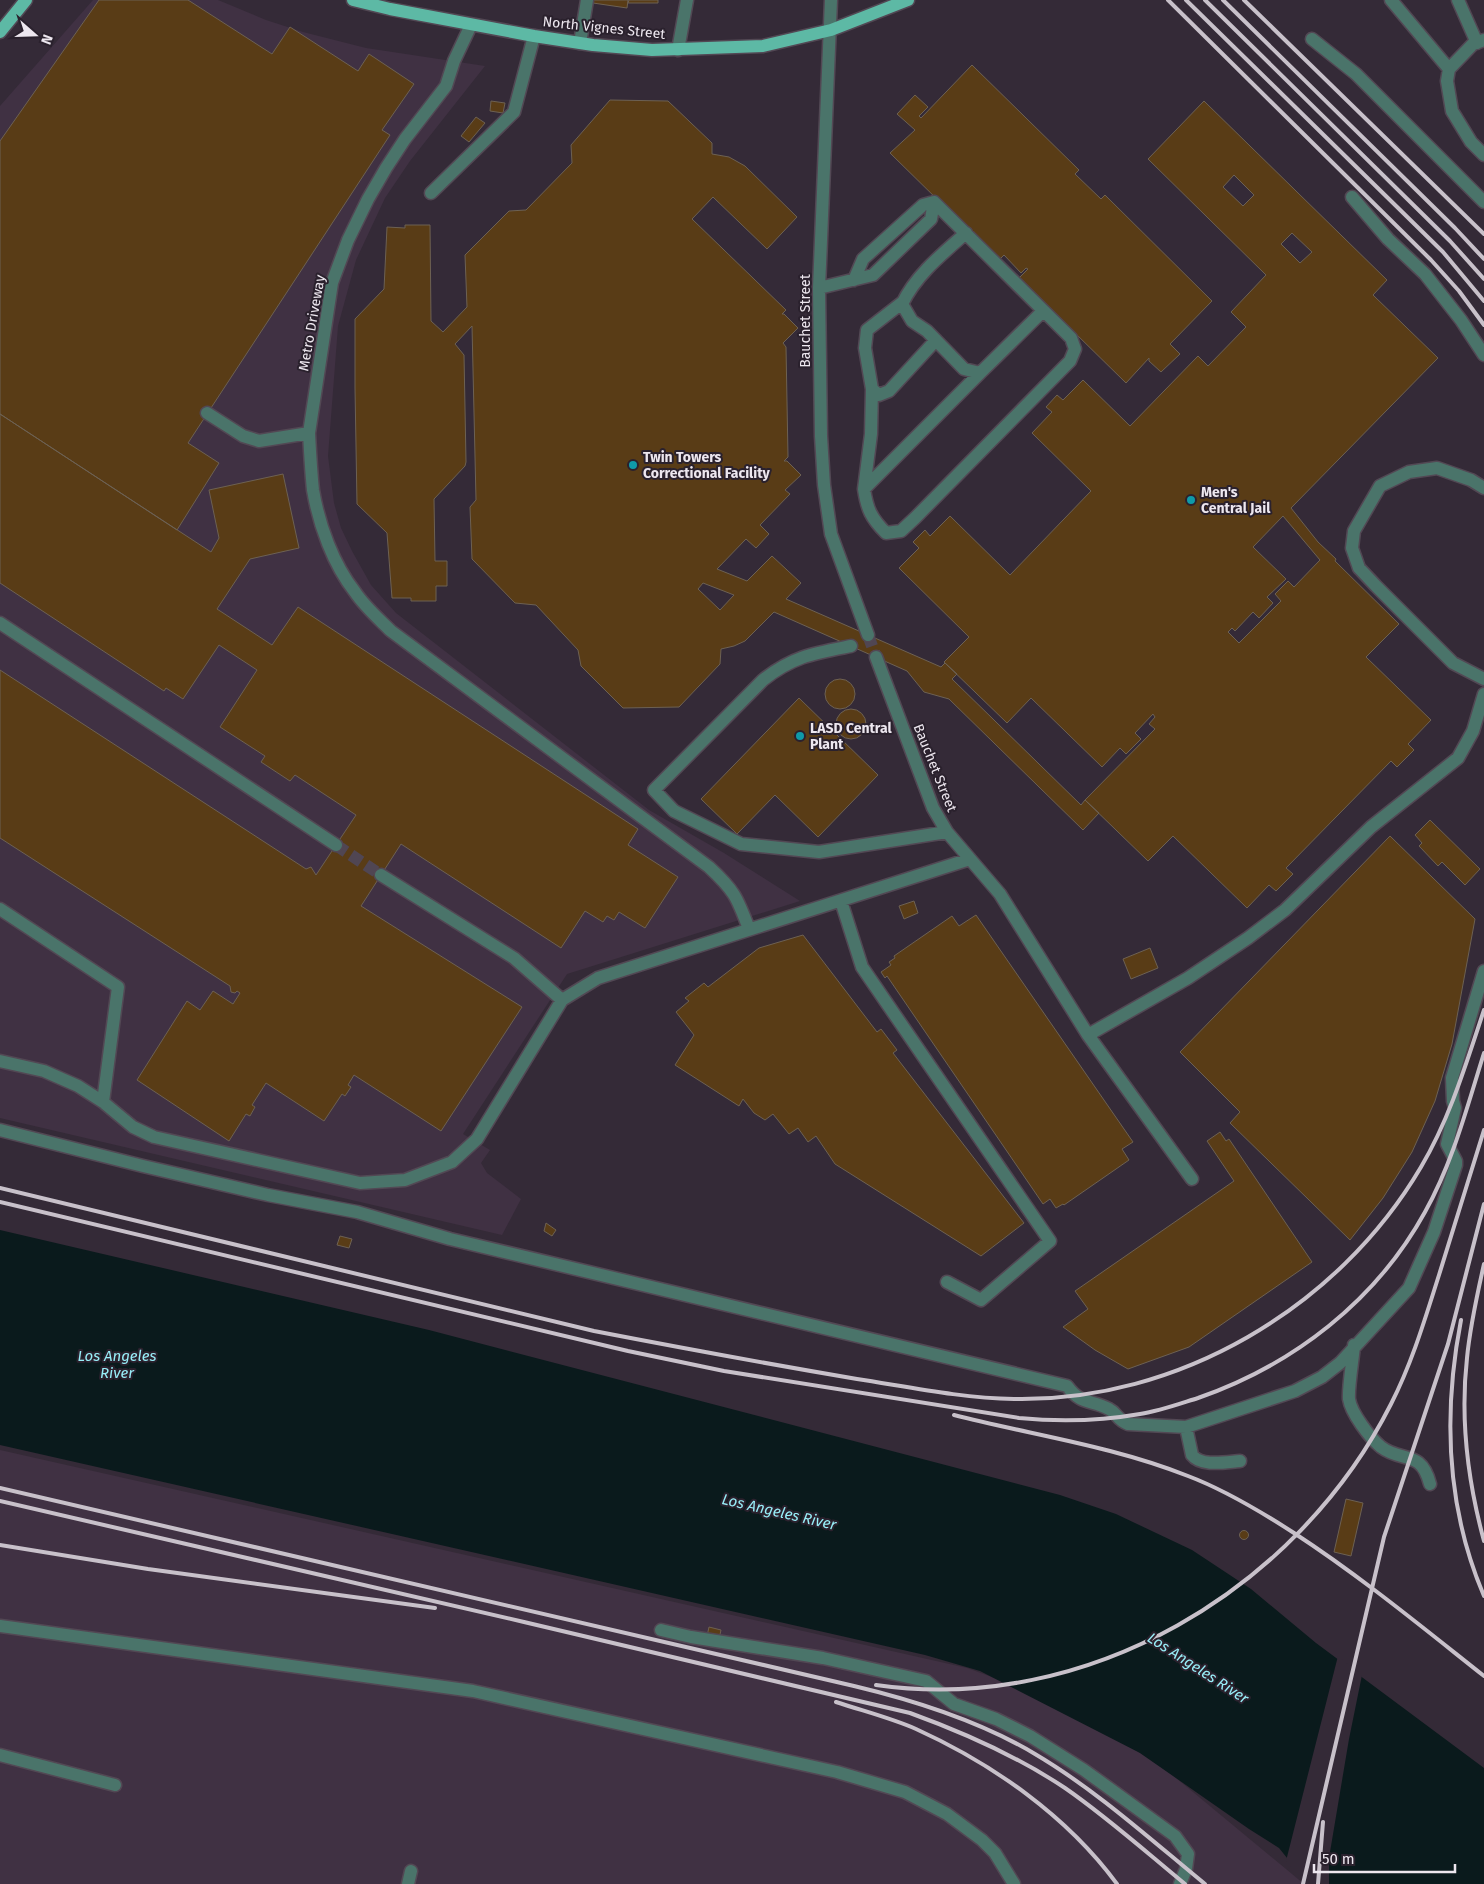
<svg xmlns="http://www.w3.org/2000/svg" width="1484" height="1884" viewBox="0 0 1484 1884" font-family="'Fira Sans',sans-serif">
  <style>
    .built { fill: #403143 }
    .water { fill: #0a1a1c }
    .pier { fill: #342a37 }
    .building { fill: #593c16; stroke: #6d6153; fill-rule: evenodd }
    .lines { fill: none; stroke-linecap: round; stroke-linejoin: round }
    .minor-tunnel { stroke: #504653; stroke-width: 12; stroke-dasharray: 12 6; stroke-linecap: butt }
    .minor-casing { stroke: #524854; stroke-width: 15 }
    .major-casing { stroke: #524854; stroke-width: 15 }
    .minor { stroke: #4a746a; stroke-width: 12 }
    .major { stroke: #5db9a5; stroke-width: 12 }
    .rail { stroke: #c8c1ca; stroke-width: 4 }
    .culture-dot { fill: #0f9aa8; stroke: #2a212d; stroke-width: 2 }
    .labels { text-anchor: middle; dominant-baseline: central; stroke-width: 4; stroke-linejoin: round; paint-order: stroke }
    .street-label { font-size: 14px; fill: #ede7ef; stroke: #2a212d }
    .poi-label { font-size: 14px; font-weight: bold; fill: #ede7ef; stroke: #2a212d; text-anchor: start }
    .water-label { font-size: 15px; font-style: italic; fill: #98eef8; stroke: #2a212d }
  </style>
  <rect width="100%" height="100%" fill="#342a37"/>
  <path class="built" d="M93 0H218L266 20 303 32 366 48 485 66 410 161 385 198 356 260 338 326 328 456 334 503 341 528 352 551 371 585 396 613 649 810 724 853 800 901 567 974 463 1134 490 1150 481 1163 487 1173 521 1199 502 1235 0 1118V106Z
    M0 1450 967 1668 1041 1695 1137 1751 1170 1773 1304 1884H0Z"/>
  <path class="water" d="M0 1230 429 1330 1060 1495 1116 1514 1192 1550 1251 1589 1316 1643 1484 1768V1884H1308L1279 1848 1249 1829 1140 1753 980 1671 925 1655 0 1445Z"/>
  <path class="pier" d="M1338 1656 1362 1675 1349 1739 1329 1858V1884H1305L1286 1861Z"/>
  <path class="building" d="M99 0H188L272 54 290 27 358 71 369 54 414 84 382 130 390 135 188 443 219 463 177 530 0 414V141Z
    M593 0H628L627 8 593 3Z
    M629 0H658V3H628Z
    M972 65 1079 170 1075 174 1101 199 1105 195 1212 301 1170 344 1180 354 1161 372 1149 361V358L1126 383 1019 278 1028 269 1026 268 1021 273 1004 255 999 260 890 153 915 130 897 114 915 95 928 107 919 116 921 118Z
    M610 100 668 101 712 143V154L729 157 745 166 797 217 767 249 713 197 692 219 786 310 782 314H784L798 328 783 343 786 347 788 457 784 461H787L801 475 785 490 790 494 760 525 769 534 756 548 746 539 717 569 747 581 772 556 801 583 786 599 941 667 945 663 957 674 952 679 1081 805 1085 800 1099 813 1083 830 949 699 924 692 907 671 774 612 745 641 734 646 721 649 720 664 679 707 623 708 581 666 578 650 536 605 515 603 472 559 470 507 476 500 472 326 455 344 464 355 466 462 465 466 434 499 435 561H447V586H436V601H411V598H392L387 533 357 504 355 388V319L384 289 387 227 405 228V225H430L431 321 443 332 467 307 465 255 509 211 526 210 572 163 571 145ZM703 583 734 595 720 610 698 589Z
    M491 101 505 103 503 113 490 111Z
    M1204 101 1387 280 1373 295 1438 358 1291 508 1318 542 1336 559 1335 561 1399 624 1366 657 1431 720 1408 744 1414 750 1397 767 1391 761 1286 868 1293 874 1276 891 1269 885 1247 908 1173 836 1148 861 1085 800 1155 729 1149 724 1155 717 1153 714 1135 733 1141 739 1126 754 1120 748 1102 767 1031 698 1007 723 944 662 969 637 899 568 919 548 913 542 925 530 930 536 950 516 1010 575 1091 491 1032 433 1052 412 1046 407 1057 395 1063 400 1083 380 1130 426 1198 356 1208 366 1246 327 1231 312 1266 275 1148 159ZM1234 175 1254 195 1243 206 1223 187ZM1292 233 1312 252 1300 263 1281 244ZM1283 516 1320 560 1294 587 1288 581 1275 594 1281 601 1239 643 1228 632 1232 628 1235 631 1253 612 1259 618 1273 603 1267 597 1286 579 1253 547Z
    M476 117 485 123 469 142 461 136Z
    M0 414 211 552 219 538 209 490 283 474 299 548 250 559 217 609 272 645 298 607 638 829 628 845 678 877 645 928 619 912 614 920 607 916 603 922 585 911 561 948 401 844 361 906 522 1007 441 1131 354 1075 348 1085 351 1087 345 1096 342 1094 324 1121 266 1083 252 1105 255 1107 250 1116 246 1114 229 1141 137 1080 187 1001 200 1010 213 991 233 1004 240 993 237 991 235 993 231 992 230 986 0 838V670L306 869 311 867 316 875 356 815 295 775 290 781 261 762 265 756 220 727 257 670 219 645 183 699 166 688 164 691 0 583Z
    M825 694a15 15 0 1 1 30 0a15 15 0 1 1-30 0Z
    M799 698 878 775 818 837 775 795 737 834 701 799Z
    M836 724a15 15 0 1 1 30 0a15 15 0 1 1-30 0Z
    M1430 820 1480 869 1465 885 1442 862 1438 866 1419 846 1422 843 1415 835Z
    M1390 836 1475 919 1452 1044 1435 1101 1412 1152 1383 1198 1350 1240 1230 1123 1240 1112 1180 1052Z
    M914 901 918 913 904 919 899 906Z
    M976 915 1133 1142 1122 1149 1129 1160 1064 1205 1063 1204 1056 1208 1050 1199 1043 1204 887 976 885 978 881 972 891 965 889 962 895 958 894 956 952 916 959 926Z
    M803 935 877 1032 881 1029 897 1050 893 1053 1024 1223 981 1256 835 1164 816 1136 808 1142 798 1128 789 1134 773 1114 765 1120 754 1113 743 1099 739 1106 675 1065 694 1035 676 1012 689 1001 685 998 704 983 708 987 759 948Z
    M1150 948 1158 968 1131 979 1123 959Z
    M1220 1132 1226 1141 1229 1139 1312 1262 1189 1347 1128 1369 1095 1350 1063 1327 1088 1309 1075 1291 1234 1181 1207 1141Z
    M546 1223 556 1230 552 1236 544 1231Z
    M340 1236 352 1239 349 1248 337 1245Z
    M1346 1499 1363 1503 1351 1556 1334 1552Z
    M1239.5 1535a4.5 4.5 0 1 1 9 0a4.5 4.5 0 1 1-9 0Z
    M709 1627 721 1630 719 1639 707 1636Z"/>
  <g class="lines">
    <path class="minor-tunnel" d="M868 635 876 657
      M336 845 381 875"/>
    <defs>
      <path id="minor" d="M831 0 819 288 821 436 824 485 831 534 868 635
        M1391 0 1449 69
        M1458 0 1477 43
        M1312 39 1356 74 1484 202
        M1484 40 1473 44 1449 69 1447 81 1452 111 1471 142 1484 155
        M580 43 587 0
        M678 50 687 0
        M431 193 514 112 534 36
        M1352 197 1388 239 1425 274 1461 320 1484 355
        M934 202 1071 338 1075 349 1070 361 915 518 901 531 886 533C871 518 867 509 864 489L980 373
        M966 233C942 254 916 275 902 304L912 321 927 331 964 369 980 373 1043 311
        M819 288 873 275 931 219 934 202 923 205 863 259 854 280
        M903 302 867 330 865 348 872 389 879 395 889 391 936 340
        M207 413 243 436 259 441 309 433 332 283 348 240 368 199 386 168 405 139 446 86 454 61 471 25
        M309 433C310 452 311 471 313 490 319 525 333 564 355 592 365 607 379 619 391 631L709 867C734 890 737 897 749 929
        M1484 488 1471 480 1437 468 1409 472 1380 486 1354 531 1352 548 1359 568 1376 586 1453 663 1484 679
        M864 489 871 434 872 389
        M0 623 336 845
        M851 646C815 653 793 656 763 680L654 790 674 811 741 844 819 852 947 832
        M876 657 933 808 947 832 1000 894 1088 1035 1192 1179
        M381 875 514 958 562 1000
        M841 901 862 967 1050 1241 981 1300 947 1282
        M0 909 118 987 103 1102
        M1088 1035 1188 978 1248 938 1285 910 1371 827 1458 758 1473 731 1484 694
        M0 1061 44 1071 78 1086 103 1102 133 1127 154 1137 360 1183 405 1180 452 1162 477 1139 562 1000 598 978 970 859
        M0 1130 143 1166 268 1195 357 1212 450 1239 1067 1386C1082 1406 1091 1399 1109 1409 1117 1413 1117 1420 1128 1424L1186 1427 1295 1391 1322 1377 1340 1363 1409 1288 1434 1232 1456 1165V1161L1447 1144 1455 1108 1453 1101 1452 1078 1484 971
        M1354 1345C1353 1359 1348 1387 1349 1399 1351 1413 1370 1438 1381 1447 1402 1463 1421 1449 1430 1484
        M1186 1427 1192 1455C1201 1467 1226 1462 1240 1461
        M0 1626 473 1691 837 1772 905 1792 947 1814 982 1840 995 1853 1014 1884
        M661 1630 691 1637 823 1658 926 1681 954 1704 996 1719 1030 1736 1084 1770 1175 1836 1188 1854 1186 1869 1180 1884
        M0 1755 115 1785
        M408 1884 411 1871"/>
      <path id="major" d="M353 0 390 9 534 36 593 45 652 50 763 46 831 30 908 0
        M0 32 26 0"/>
    </defs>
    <use href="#minor" class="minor-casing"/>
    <use href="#major" class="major-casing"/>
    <use href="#minor" class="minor"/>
    <use href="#major" class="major"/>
    <path class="rail" d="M1168 0 1431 260 1459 291 1484 325
      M1186 0 1443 252 1484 301
      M1205 0 1450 241 1484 279
      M1223 0 1455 228 1484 259
      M1244 0 1484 234
      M0 1188 594 1331C682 1348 769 1364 857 1379 909 1387 961 1398 1014 1399 1178 1402 1338 1308 1421 1167 1450 1118 1466 1064 1484 1010
      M0 1202 628 1351 724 1371 1019 1418C1059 1422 1100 1421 1140 1414 1160 1411 1179 1404 1198 1398 1293 1365 1376 1301 1425 1212 1453 1162 1467 1107 1484 1053
      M1484 1264C1477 1295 1470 1326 1467 1358 1460 1420 1468 1482 1484 1541
      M1461 1320C1443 1413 1446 1507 1484 1596
      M954 1415C1032 1435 1113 1446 1188 1476 1225 1490 1260 1511 1294 1533 1360 1576 1422 1627 1484 1676
      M0 1488 854 1686C917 1701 980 1721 1035 1754 1096 1790 1150 1839 1205 1884
      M0 1501 524 1622 910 1713C965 1733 1017 1756 1065 1788 1107 1817 1146 1852 1185 1884
      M0 1545 148 1569 435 1608
      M876 1685C1087 1715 1297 1590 1391 1404 1412 1363 1425 1319 1439 1275 1454 1227 1469 1178 1484 1130
      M836 1702C863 1711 891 1718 916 1729 993 1764 1067 1816 1117 1884
      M1303 1884 1384 1537 1448 1344 1484 1204
      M1318 1884 1323 1822"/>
  </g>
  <g class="culture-dot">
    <circle cx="633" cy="465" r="5"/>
    <circle cx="1191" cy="500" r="5"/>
    <circle cx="800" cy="736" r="5"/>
  </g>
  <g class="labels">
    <g class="street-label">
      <text transform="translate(604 28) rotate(6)">North Vignes Street</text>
      <text transform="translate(805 321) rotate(-90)">Bauchet Street</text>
      <text transform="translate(312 323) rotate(-80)">Metro Driveway</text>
      <text transform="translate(935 768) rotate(68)">Bauchet Street</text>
    </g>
    <g class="poi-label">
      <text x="643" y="457">Twin Towers<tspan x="643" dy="16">Correctional Facility</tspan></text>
      <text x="1201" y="492">Men's<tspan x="1201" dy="16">Central Jail</tspan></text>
      <text x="810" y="728">LASD Central<tspan x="810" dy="16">Plant</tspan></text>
    </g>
    <g class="water-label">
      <text x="117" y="1356">Los Angeles<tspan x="117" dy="17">River</tspan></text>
      <text transform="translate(779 1512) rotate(13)">Los Angeles River</text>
      <text transform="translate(1198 1668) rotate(33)">Los Angeles River</text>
    </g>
  </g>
  <g transform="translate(35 35) rotate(110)" stroke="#2a212d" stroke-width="4" paint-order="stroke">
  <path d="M0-4L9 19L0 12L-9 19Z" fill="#ede7ef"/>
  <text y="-8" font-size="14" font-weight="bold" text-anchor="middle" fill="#ede7ef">N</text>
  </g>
  <path d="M1314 1864v8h141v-8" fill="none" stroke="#ede7ef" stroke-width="2.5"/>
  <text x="1322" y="1864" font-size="15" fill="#ede7ef" stroke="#2a212d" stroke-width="4" paint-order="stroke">50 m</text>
</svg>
